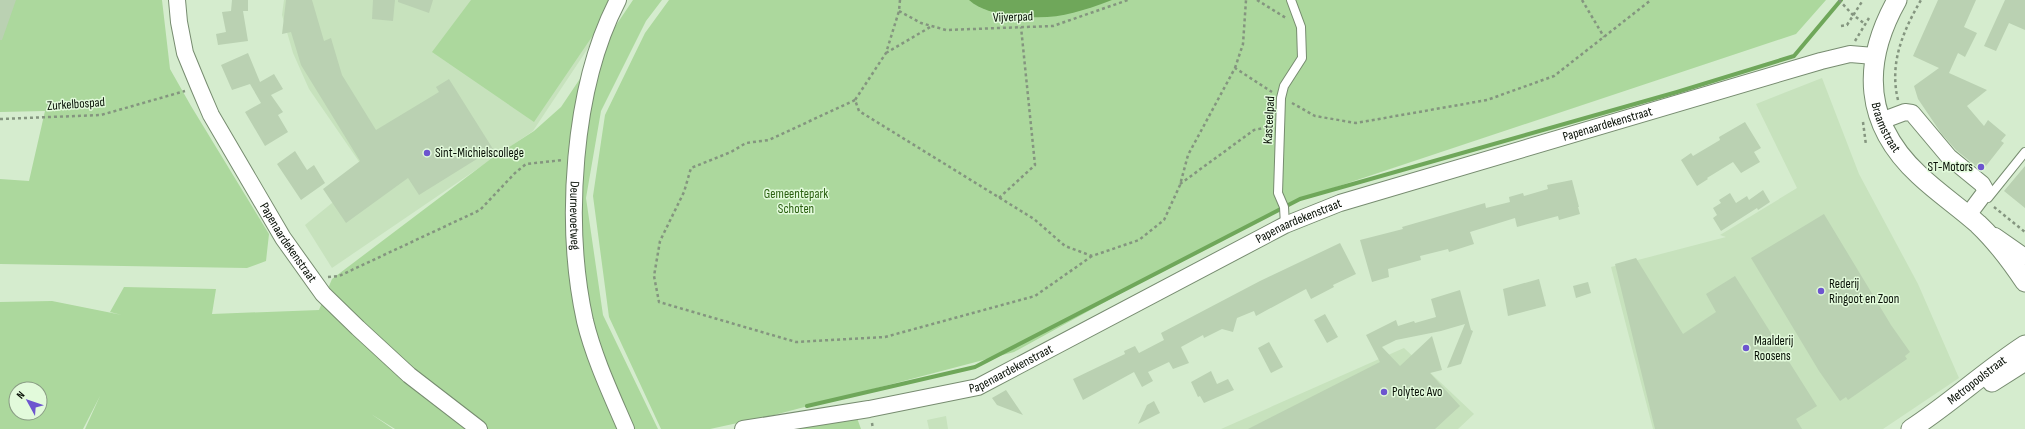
<svg xmlns="http://www.w3.org/2000/svg" width="2025" height="429" viewBox="0 0 2025 429" font-family="'Sofia Sans Condensed',sans-serif">
  <style>
    .built { fill: #c7e2bd }
    .green { fill: #acd89d; fill-rule: evenodd }
    .water { fill: #6fa75a }
    .lines { fill: none; stroke-linecap: round; stroke-linejoin: round }
    .stream { stroke: #6fa75a; stroke-width: 4 }
    .building { fill: #bad1b2 }
    .service-casing { stroke: #778c70; stroke-width: 10 }
    .minor-casing { stroke: #778c70; stroke-width: 18 }
    .tertiary-casing { stroke: #778c70; stroke-width: 21 }
    .path { stroke: #84957f; stroke-width: 2.5; stroke-dasharray: 3 3; stroke-linecap: butt }
    .service { stroke: #fff; stroke-width: 8 }
    .minor { stroke: #fff; stroke-width: 16 }
    .tertiary { stroke: #fff; stroke-width: 19 }
    .poi-dot { fill: #6d55cf; stroke: #e2fadb; stroke-width: 1.5 }
    .labels { text-anchor: middle; dominant-baseline: central; stroke-width: 3; stroke-linejoin: round; paint-order: stroke }
    .street-label { font-size: 13px; fill: #070f05; stroke: #e2fadb }
    .poi-label { font-size: 13px; fill: #070f05; stroke: #e2fadb; text-anchor: start }
    .park-label { font-size: 13px; fill: #2a5f10; stroke: #e2fadb }
  </style>
  <rect width="100%" height="100%" fill="#d5ecce"/>
  <path class="built" d="M284 0H620L533 131 332 268 305 225 332 203 369 176 309 89 293 53 282 15Z
    M1822 78 1859 174 1918 284 1959 378 1883 429H1653L1611 267 1726 237 1720 235 1797 188 1756 104Z
    M1404 348 1474 414 1458 429H1221Z
    M946 416 948 429H929L927 420Z"/>
  <path class="green" d="M0 0H162L170 69 191 106 269 234 266 261 247 268 0 264V179L29 181 45 111 0 112Z
    M471 0H617L534 122 432 52Z
    M633 0H662L646 21 601 111 586 198 603 315 658 429H395L371 414 393 429H85L100 396 83 429H0V302L52 301 122 315 110 312 124 287 216 289 212 314 319 310 332 279 492 158 534 131 561 107ZM16 389H40V413H16Z
    M669 0H1826L1796 34 1300 199 1185 258 1014 352 774 415 710 429H661L609 317 593 196 605 115 645 33Z
    M857 418 861 429H767Z"/>
  <path class="water" d="M969 0H1112C1072 15 1051 21 1009 15 995 13 980 10 969 0Z"/>
  <g class="lines">
    <path class="stream" d="M807 406 975 367 1300 199 1677 92 1794 56 1841 0"/>
  </g>
  <path class="building" d="M0 0H16L2 40H0Z
    M232 0H248V11H243L248 41 218 45 216 34 226 32 222 12 231 11Z
    M286 0H312L324 41 331 38 342 75 376 130 439 92 436 87 449 79 493 149 419 195 408 178 346 223 323 189 360 161 301 65 291 32 282 34Z
    M373 0H395L393 21 372 19Z
    M398 0H433L429 13 398 2Z
    M1938 0H1976L1964 27 1977 33 1965 57 1958 53 1949 73 1987 90 1967 106 1984 126 1988 120 2006 135 2001 141 2004 143 1982 171 1956 150 1941 133 1918 99 1914 86 1939 68 1913 56Z
    M2005 0H2025V30L2009 23 1996 51 1984 46Z
    M248 53 260 82 274 74 283 89 271 95 283 112 278 115 288 132 265 146 245 112 261 103 250 84 232 90 221 65Z
    M1745 122 1761 148 1754 152 1760 162 1741 173 1733 162 1707 178 1708 179 1697 186 1681 160 1691 153 1693 156 1720 140 1719 137Z
    M295 151 307 170 314 165 325 183 301 200 277 164Z
    M2025 166V208L2004 191Z
    M1572 180 1579 207H1578L1580 214 1559 220 1558 216 1517 227 1515 218 1470 232 1474 244 1449 252 1448 249 1420 256 1421 260 1388 269 1389 277 1372 282 1360 240 1403 229 1402 227 1485 203 1486 208 1510 202 1509 197 1523 193 1524 196 1548 189 1547 185Z
    M1763 190 1770 202 1758 210 1757 208 1721 231 1713 218 1717 215 1713 208 1721 203 1719 200 1730 193 1736 203 1747 196 1749 200Z
    M1824 214 1891 325 1910 352 1905 356 1907 359 1848 400 1846 397 1840 401 1819 371 1751 258Z
    M1340 243 1356 274 1333 285 1334 287 1311 299 1306 289 1256 316 1254 311 1237 318 1233 332 1222 329 1204 338 1203 335 1181 347 1189 363 1173 369 1169 362 1148 372 1153 381 1142 387 1134 372 1083 400 1073 379 1125 354 1124 351 1135 346 1139 353 1164 340 1161 333 1260 281Z
    M1636 258 1683 334 1716 312 1706 294 1735 276 1817 406 1796 419 1802 429H1655L1615 264Z
    M1539 279 1546 306 1508 316 1503 289Z
    M1588 282 1591 293 1576 298 1573 286Z
    M1460 290 1471 330 1473 331 1461 364 1447 368 1465 324 1441 331 1396 340 1382 347 1400 366 1432 336 1442 370 1430 373 1460 406 1435 429H1248L1380 362 1366 335 1396 320 1398 326 1414 321 1415 323 1436 317 1431 299Z
    M1325 314 1338 337 1327 343 1314 320Z
    M1269 342 1283 367 1271 373 1258 348Z
    M1211 371 1217 384 1228 379 1234 390 1204 403 1200 396 1198 397 1191 382Z
    M1006 390 1023 415 997 405 992 398Z
    M1154 401 1160 413 1138 424 1147 405Z"/>
  <g class="lines">
    <defs>
      <path id="service" d="M1988 198 2025 152
        M1285 225 1284 207 1278 193 1281 98 1284 86 1302 58 1301 27 1291 0"/>
      <g id="minor">
        <path id="s1" d="M177 0 179 22 185 53 199 87 211 115 283 238 323 294 358 328 409 375 479 429"/>
        <path id="s2" d="M618 0C572 88 564 225 585 321 594 358 611 394 626 429"/>
        <path d="M1881 121 1905 112 1912 113 1949 157 1982 184 1986 191 1968 215"/>
        <path d="M1995 236 2025 257"/>
        <path id="s3" d="M743 429 869 409 978 387 1285 225 1340 203 1821 61 1850 54 1874 56"/>
      </g>
      <g id="tertiary">
        <path id="s4" d="M1897 0C1861 64 1864 124 1919 175 1938 193 1959 207 1978 224 1996 241 2011 261 2025 282"/>
        <path d="M1992 382 2025 361"/>
        <path id="s5" d="M1911 429C1951 403 1985 371 2025 345"/>
      </g>
    </defs>
    <use href="#service" class="service-casing"/>
    <use href="#minor" class="minor-casing"/>
    <use href="#tertiary" class="tertiary-casing"/>
    <path class="path" d="M900 0 899 11 886 53 855 100 859 111 1034 219 1065 246 1092 256 1139 240 1164 220 1180 185 1188 155 1235 68 1272 92
      M1257 0 1286 18
      M1582 0 1604 37
      M1839 0 1852 14 1865 24
      M899 11 921 23 946 30 1053 26 1128 0
      M1841 26 1847 25 1863 0
      M1855 41 1869 18
      M886 53 932 26
      M1235 68 1243 44 1246 0
      M855 100 769 140 746 143 731 152 691 168 684 192 660 241 654 276 659 302 796 342 885 337 1035 296 1092 256
      M1898 100C1889 63 1903 31 1921 0
      M1292 103 1315 116 1356 123 1487 100 1554 76 1651 0
      M0 119 101 115 185 91
      M1863 122 1866 145
      M1180 184 1254 130 1269 127
      M999 198 1035 165 1021 27
      M1994 207 2025 232
      M328 277 339 276 480 210 515 173 526 164 563 160
      M872 423 873 429"/>
    <use href="#service" class="service"/>
    <use href="#minor" class="minor"/>
    <use href="#tertiary" class="tertiary"/>
  </g>
  <g class="poi-dot">
    <circle cx="427" cy="153" r="4"/>
    <circle cx="1981" cy="167" r="4"/>
    <circle cx="1821" cy="291" r="4"/>
    <circle cx="1746" cy="348" r="4"/>
    <circle cx="1384" cy="392" r="4"/>
  </g>
  <g class="labels">
    <g class="street-label">
      <text transform="translate(1013 17) rotate(-2)">Vijverpad</text>
      <text transform="translate(76 104) rotate(-4)">Zurkelbospad</text>
      <text transform="translate(1269 120) rotate(-87)">Kasteelpad</text>
      <text stroke="none"><textPath href="#s3" startOffset="924">Papenaardekenstraat</textPath></text>
      <text stroke="none"><textPath href="#s4" startOffset="134">Braamstraat</textPath></text>
      <text stroke="none"><textPath href="#s2" startOffset="222">Deurnevoetweg</textPath></text>
      <text stroke="none"><textPath href="#s3" startOffset="600">Papenaardekenstraat</textPath></text>
      <text stroke="none"><textPath href="#s1" startOffset="270">Papenaardekenstraat</textPath></text>
      <text stroke="none"><textPath href="#s3" startOffset="276">Papenaardekenstraat</textPath></text>
      <text stroke="none"><textPath href="#s5" startOffset="82">Metropoolstraat</textPath></text>
    </g>
    <g class="poi-label">
      <text x="435" y="153">Sint-Michielscollege</text>
      <text x="1973" y="167" text-anchor="end">ST-Motors</text>
      <text x="1829" y="284">Rederij<tspan x="1829" dy="15">Ringoot en Zoon</tspan></text>
      <text x="1754" y="341">Maalderij<tspan x="1754" dy="15">Roosens</tspan></text>
      <text x="1392" y="392">Polytec Avo</text>
    </g>
    <g class="park-label">
      <text x="796" y="194">Gemeentepark<tspan x="796" dy="15">Schoten</tspan></text>
    </g>
  </g>
  <g transform="translate(28 401) rotate(310)"><circle r="19" fill="#e2fadb" stroke="#8a9c85"/>
  <path d="M0-3L7 15L0 10L-7 15Z" fill="#6d55cf"/>
  <text y="-6" font-size="11" font-weight="bold" text-anchor="middle" fill="#070f05">N</text>
  </g>
</svg>
